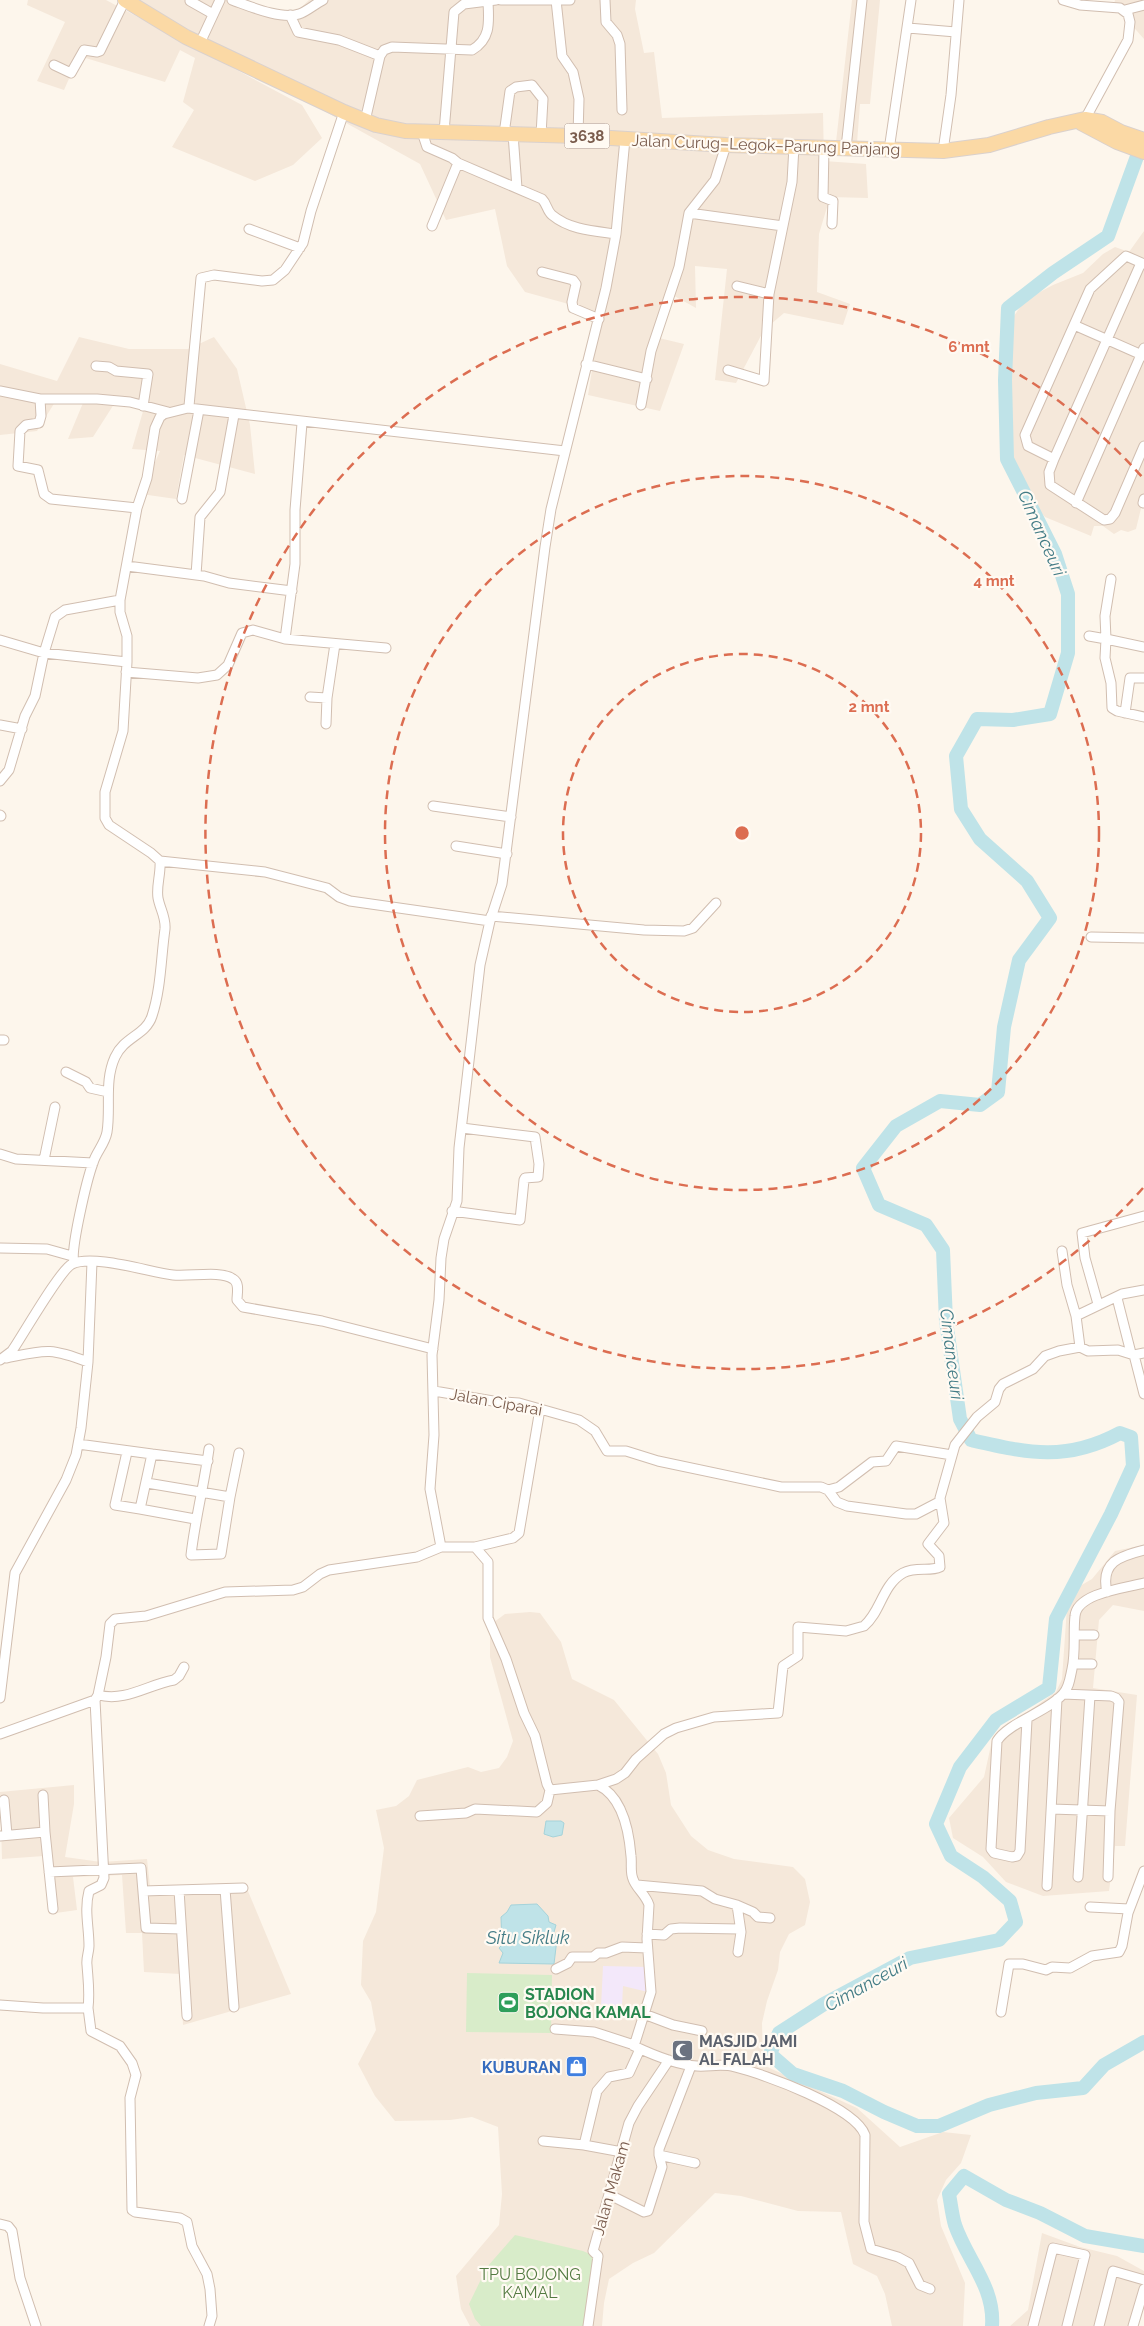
<svg xmlns="http://www.w3.org/2000/svg" width="1144" height="2326" viewBox="0 0 1144 2326" font-family="Raleway,sans-serif">
  <style>
    .residential { fill: #f5e8da }
    .education { fill: #f3e8fa }
    .green { fill: #d8ecc9 }
    .water { fill: #bfe3e8; stroke: #a5d3da }
    .lines { fill: none; stroke-linecap: round; stroke-linejoin: round }
    .river { stroke: #bfe3e8; stroke-width: 14 }
    .street-casing { stroke: #d1beb0; stroke-width: 11 }
    .primary-casing { stroke: #dad1cd; stroke-width: 16 }
    .street { stroke: #fff; stroke-width: 9 }
    .primary { stroke: #fbd9a5; stroke-width: 14 }
    .ring { fill: none; stroke: #dc6d51; stroke-width: 2.5; stroke-dasharray: 9 6 }
    .labels { text-anchor: middle; dominant-baseline: central; stroke-width: 4.5; stroke-linejoin: round; paint-order: stroke }
    .shield { fill: #fffaf3; stroke: #a28b7f; stroke-width: 1 }
    .shield-label { font-size: 15px; font-weight: bold; fill: #7a5c4d }
    .street-label { font-size: 16px; fill: #7a5c4d; stroke: #fffaf3 }
    .leisure-label { font-size: 16px; font-weight: bold; fill: #27864d; stroke: #fffaf3; text-anchor: start }
    .worship-label { font-size: 16px; font-weight: bold; fill: #5b616d; stroke: #fffaf3; text-anchor: start }
    .shop-label { font-size: 16px; font-weight: bold; fill: #366cbe; stroke: #fffaf3; text-anchor: end }
    .park-label { font-size: 16px; fill: #537a41; stroke: #fffaf3 }
    .water-label { font-size: 18px; font-style: italic; fill: #437c86; stroke: #fffaf3 }
    .centre { fill: #dc6d51; stroke: #fffaf3; stroke-width: 2.5 }
    .ring-label { font-size: 15px; text-anchor: middle; font-weight: bold; fill: #dc6d51; stroke: #fffaf3; stroke-width: 4.5; stroke-linejoin: round; paint-order: stroke }
  </style>
  <rect width="100%" height="100%" fill="#fdf6ec"/>
  <path class="residential" d="M28 0H106L302 105 322 138 293 165 255 181 172 147 194 110 183 102 195 58 180 50 165 82 79 56 64 90 37 81 65 22 27 5Z
    M124 0H239L246 10 287 21 309 0H636L635 9 644 53 654 52 662 118 823 113 824 161 866 164 868 198 830 197 819 234 817 292 850 304 843 325 784 313 764 330 736 383 715 380 727 269 695 266 696 308 667 292 655 337 684 344 660 411 588 395 601 313 525 292 507 266 495 209 446 220 420 164Z
    M852 0H880L870 104H860L857 143 836 142Z
    M1115 0H1144V39L1114 5Z
    M1144 231V496L1136 529 1128 532 1121 530 1114 534 1103 526H1094L1091 536 1045 517 1011 478 1006 453 1014 316 1025 300 1053 285 1083 273 1103 254 1115 247 1129 252Z
    M79 337 129 349H188L214 337 237 369 250 425 255 474 184 455 176 499 141 494 160 451 132 449 144 408 116 401 93 437 68 439 83 403 55 402 37 431 0 435V364L57 381Z
    M1144 1545V1611L1113 1605 1099 1620 1093 1688 1137 1695 1125 1846H1115L1109 1891 1043 1896 1006 1882 983 1857 953 1838 949 1818 984 1777 993 1736 1056 1692 1062 1679 1068 1593 1092 1579 1115 1551Z
    M530 1612 540 1613 561 1642 572 1679 614 1700 658 1754 666 1773 671 1805 691 1836 708 1850 734 1859 793 1867 805 1879 810 1902 805 1925 789 1934 780 1952 778 1970 767 2001 762 2023 763 2065 857 2108 900 2147 943 2132 971 2135 961 2163 946 2180 937 2200 941 2226 965 2283 963 2326H892L885 2294 877 2276 853 2264 841 2212 798 2211 741 2196 715 2193 654 2253 633 2263 609 2279 604 2303 602 2326H470L461 2309 456 2276 499 2225 502 2194 498 2127 472 2117 450 2120 395 2121 375 2096 358 2064 376 2030 371 2002 361 1985 363 1941 376 1912 384 1848 376 1810 396 1806 409 1796 417 1780 468 1767 481 1772 499 1768 507 1757 513 1741 490 1657V1625L505 1614Z
    M74 1785V1804L65 1857 101 1862 147 1859 150 1886 245 1884 291 1994 183 2025 180 1974 144 1972 142 1933H126L122 1875 73 1877 77 1910 49 1914 44 1856 2 1859 0 1792Z
    M1042 2233 1080 2247 1117 2256 1144 2271V2289L1134 2326H1010L1028 2310Z"/>
  <path class="education" d="M603 1966 648 1967V1992L623 1986 622 2006 601 2007Z"/>
  <path class="green" d="M467 1973 552 1975 551 2033 466 2032Z
    M515 2235 583 2251 594 2256 584 2326H481L475 2319 469 2304 487 2267Z"/>
  <path class="water" d="M546 1821H561L564 1823 562 1835 553 1837 544 1834Z
    M537 1904 548 1916 549 1922 556 1925 554 1932 557 1939 554 1964 499 1963 503 1953 499 1948 502 1945 501 1917 507 1912 511 1905Z"/>
  <g class="lines">
    <path class="river" d="M1143 140 1108 236 1053 273 1008 308 1005 380 1007 459 1055 554 1068 594V653L1050 714 1013 720 977 719 956 756 961 809 980 839 1027 881 1050 918 1019 960 1004 1027 998 1092 980 1105 940 1101 896 1126 863 1168 879 1205 926 1225 943 1250 946 1321 960 1419 971 1440C1028 1453 1066 1462 1120 1433L1131 1437 1133 1466 1111 1514 1056 1619 1049 1688 996 1720 960 1767 936 1824 951 1856 983 1877 1010 1901 1016 1922 999 1940 910 1958 824 2004 779 2033 770 2054 793 2074 843 2091 884 2112 917 2126H939L989 2105 1036 2093 1083 2088 1104 2065 1144 2042
      M992 2326C995 2287 967 2260 955 2225 952 2215 951 2204 949 2194L964 2176 1006 2200 1040 2213 1085 2236 1144 2246"/>
    <defs>
      <path id="street" d="M232 0C249 6 281 20 299 14 306 12 315 4 323 0
        M501 0H570
        M556 0 562 56 573 72 579 99 578 136
        M605 0 606 22 617 35 620 44 622 110
        M1063 0 1080 5 1120 8 1128 14 1130 22 1128 40 1084 121
        M190 1 213 14
        M1125 10 1144 5
        M290 15 298 32 339 40 380 56
        M908 28 956 32
        M200 43 220 0
        M54 65 71 73 84 50 97 52 100 51 125 0
        M365 121 380 56 384 50 392 47 472 50C491 39 489 22 488 2
        M422 132 427 147 452 158 458 163 542 199C547 204 547 211 552 215 570 230 594 231 616 234
        M444 132 454 12 464 4 496 0
        M504 134 510 91 516 87 532 85 543 99 541 135
        M513 134 517 188
        M824 148 823 197 833 201 832 224
        M846 148 862 0
        M889 150 911 0
        M943 151 951 95 959 0
        M689 213 783 226
        M432 226 458 163
        M249 229 300 248
        M1144 264 1126 256 1090 289 1025 435 1028 446 1054 459 1049 472 1050 485 1104 520 1110 519 1115 513 1144 446
        M542 272 573 280 576 284 572 302 573 308 599 319
        M737 286 769 294
        M1074 325 1144 356
        M586 364 647 379
        M96 366 109 367 116 371 148 374 143 406
        M728 370 764 381 769 294 792 182 794 146
        M0 391 40 399H97L130 402 168 412
        M40 399 41 416 39 423 26 425 20 431 18 466 38 470 44 494 51 499 137 508
        M641 405 651 351 679 267 689 213 715 180 726 145
        M188 408 565 451
        M1054 459 1141 263
        M182 499 199 410
        M1076 503 1144 348
        M1143 503 1144 499
        M127 566 204 576 229 583 292 591
        M196 575 200 517 220 492 234 415
        M1111 579 1105 616 1106 639 1144 647
        M1089 636 1106 639 1105 658 1111 683 1112 708 1117 711 1144 717
        M285 639 295 564V510L302 423
        M0 640 44 653 127 662
        M126 672 198 678 217 675 228 665 242 633 253 630 285 639 386 648
        M310 697 327 698
        M1125 713 1130 678H1144
        M326 724 327 698 335 644
        M0 725 22 729
        M0 781 9 770 25 716 35 696 44 653 55 617 65 610 120 600
        M433 806 511 817
        M0 815 1 816
        M456 846 507 854
        M160 861 265 872 327 888 339 897 350 901 490 921
        M491 916 644 930 684 931 693 928 716 903
        M1091 937 1144 938
        M0 1040H4
        M66 1072 86 1082 90 1088 108 1092
        M0 1154 16 1159 93 1163
        M44 1160 55 1107
        M452 1211 520 1220 524 1180 525 1178 538 1177 539 1164 535 1137 462 1128
        M0 1248 47 1249 72 1256
        M1062 1251 1067 1285 1076 1316
        M74 1263C70 1250 87 1179 93 1163 96 1152 105 1144 107 1132 111 1107 104 1081 115 1057 124 1037 146 1035 152 1016 161 989 161 957 165 929 166 917 160 909 158 898 156 886 161 874 160 861L151 853 109 825 105 818V792L123 731 127 662V636L120 612V600L137 508 147 478 155 428 160 417 164 414 188 408 189 406 201 278 214 275 262 281 273 280 285 270 303 243 311 211 344 112
        M1117 1298 1131 1353
        M1098 1304 1085 1258 1082 1233 1144 1216
        M1080 1347 1076 1316 1122 1294 1144 1290
        M1134 1355 1144 1353
        M6 1358C45 1350 49 1347 88 1362
        M0 1360 12 1351C23 1335 60 1270 72 1264 93 1254 149 1272 173 1275 189 1277 221 1270 233 1279 240 1283 237 1293 237 1300L243 1307 322 1321 433 1349
        M434 1391 493 1401 519 1403 579 1420 595 1431 607 1451H626L658 1461 781 1487H821L828 1490 839 1487 872 1462 886 1461 896 1446 952 1455
        M78 1444 152 1454 140 1509 115 1505 127 1452
        M152 1454 208 1461
        M147 1483 230 1497 221 1554 191 1555C195 1520 204 1485 209 1449
        M828 1490 837 1502 847 1506 906 1514H916L939 1502
        M230 1497 239 1453
        M140 1509 195 1519
        M441 1547 430 1489 434 1435 432 1355 439 1300 441 1258 444 1239 457 1201 459 1148 480 965 490 921 502 884 545 547 551 509 606 288 616 234 625 139
        M475 1547 513 1538 519 1533 540 1409
        M1107 1592C1100 1562 1120 1556 1144 1550
        M1075 1635H1094
        M1073 1664H1092
        M98 1695C126 1702 147 1685 174 1680L179 1676 184 1667
        M0 1698 15 1573 66 1480 76 1455 81 1428 88 1362 92 1262
        M1027 1720 1020 1851 1017 1856 1012 1857 994 1853 991 1849 997 1741C1008 1723 1047 1712 1063 1694 1069 1688 1070 1678 1072 1669 1076 1651 1073 1633 1075 1616 1077 1593 1125 1588 1144 1583
        M0 1734 95 1700 98 1695 106 1657 110 1624 115 1619 146 1616 225 1592 293 1590 303 1587 320 1574 329 1570 417 1557 441 1547H475L488 1562V1618L506 1659 524 1713 535 1736 547 1784 550 1790 598 1785 616 1779 625 1773 636 1759 664 1734 676 1728 714 1717 778 1713 783 1666 798 1656V1627L846 1631 864 1626C881 1612 882 1585 903 1573 916 1566 930 1572 940 1567L939 1556 928 1544 944 1523 940 1498 955 1445 977 1417 995 1402 999 1389 1003 1384 1033 1369 1045 1356 1059 1351 1080 1347 1088 1351 1118 1350 1134 1355 1144 1394
        M598 1785C623 1797 629 1831 631 1856 632 1863 630 1872 633 1879 636 1888 646 1895 649 1905L647 1939 651 1992 634 2046C653 2055 676 2065 697 2066 709 2067 722 2063 735 2067 764 2074 855 2107 865 2135L864 2222 871 2249 898 2257 909 2263 920 2285 930 2289
        M43 1795 45 1832
        M4 1800 7 1835
        M1052 1809 1110 1811 1119 1702 1116 1698 1111 1696 1063 1694
        M420 1816 466 1813 475 1809 537 1812 547 1803 550 1790
        M0 1836 45 1832 53 1909
        M49 1872 141 1868 146 1928 181 1929
        M1078 1877 1090 1696
        M1108 1877 1110 1811
        M637 1885 702 1891 715 1899 737 1905 753 1912 758 1917 770 1918
        M1047 1886 1057 1699
        M225 1889 234 2007
        M179 1890 187 2016
        M143 1891 243 1888
        M737 1905 741 1932 738 1952
        M1090 1907 1129 1909
        M647 1934 664 1935 671 1929 680 1928 740 1929
        M556 1969 568 1963 572 1957H593L598 1953H606L622 1947 647 1948
        M0 2005 43 2008H88C90 1992 88 1980 87 1965 86 1958 89 1952 89 1946 89 1927 84 1910 89 1891L101 1885 104 1878 95 1700
        M88 2008 91 2031 120 2046 132 2063 136 2075 130 2098 132 2210 135 2212 180 2218 187 2222 192 2246 207 2274 210 2289 212 2316 209 2326
        M1001 2012 1009 1964H1023L1046 1970 1052 1967 1070 1968 1092 1956 1119 1952 1122 1946 1128 1913 1144 1871
        M644 2014 673 2025 702 2031
        M555 2029 594 2032 634 2045
        M543 2141 584 2145 597 2091 609 2077 629 2073 640 2049
        M584 2145 622 2152
        M659 2155 695 2163
        M614 2197 644 2212 648 2211 662 2167 659 2155V2149L691 2066
        M0 2224 8 2226 12 2231 20 2278 36 2326
        M588 2326 598 2256 593 2251 629 2123 638 2106 669 2060
        M1033 2326 1053 2248 1085 2255 1067 2326
        M1099 2326 1113 2271 1144 2280
        M1133 2326 1144 2289"/>
      <path id="primary" d="M125 0 186 37 344 112 376 125 405 131 578 136 726 145 943 151 989 145 1049 127 1085 119 1102 122 1121 132 1144 140
        M1081 123 1117 142 1144 152"/>
    </defs>
    <use href="#street" class="street-casing"/>
    <use href="#primary" class="primary-casing"/>
    <use href="#street" class="street"/>
    <use href="#primary" class="primary"/>
  </g>
  <g class="ring">
    <circle cx="742" cy="833" r="179"/>
    <circle cx="742" cy="833" r="357"/>
    <path d="M1143 1188A536 536 0 1 1 1143 478"/>
  </g>
  <defs>
    <symbol id="stadium-square" viewBox="-11 -11 22 22"><rect x="-9" y="-9" width="18" height="18" rx="4" fill="#2e9e5b" stroke="#fffaf3"/><path d="M0-5a6.5 5 0 1 0 0 10a6.5 5 0 1 0 0-10ZM-3.5-1.8h7v3.6h-7Z" fill="#fff"/></symbol>
    <symbol id="mosque-square" viewBox="-11 -11 22 22"><rect x="-9" y="-9" width="18" height="18" rx="4" fill="#6b7280" stroke="#fffaf3"/><path d="M3.5-4.9A6 6 0 1 0 3.5 4.9A5 5 0 1 1 3.5-4.9Z" fill="#fff"/></symbol>
    <symbol id="shop-square" viewBox="-11 -11 22 22"><rect x="-9" y="-9" width="18" height="18" rx="4" fill="#3f7fe0" stroke="#fffaf3"/><path d="M-5-2.5h2.3a2.7 3.5 0 0 1 5.4 0H5L5.5 6h-11ZM-1.5-2.5h3a1.5 2.3 0 0 0-3 0Z" fill="#fff"/></symbol>
  </defs>
  <g fill-rule="evenodd">
    <use href="#stadium-square" x="496" y="1990" width="25" height="25"/>
    <use href="#mosque-square" x="670" y="2038" width="25" height="25"/>
    <use href="#shop-square" x="564" y="2054" width="25" height="25"/>
  </g>
  <g class="labels">
    <rect class="shield" x="564.5" y="123.5" width="45" height="25" rx="4"/>
    <g class="shield-label">
      <text x="587" y="136">3638</text>
    </g>
    <g class="street-label">
      <text transform="translate(766 145) rotate(2)">Jalan Curug–Legok–Parung Panjang</text>
      <text transform="translate(496 1402) rotate(10)">Jalan Ciparai</text>
      <text transform="translate(611 2188) rotate(-74)">Jalan Makam</text>
    </g>
    <g class="leisure-label">
      <text x="525" y="1994">STADION<tspan x="525" dy="18">BOJONG KAMAL</tspan></text>
    </g>
    <g class="worship-label">
      <text x="699" y="2041">MASJID JAMI<tspan x="699" dy="18">AL FALAH</tspan></text>
    </g>
    <g class="shop-label">
      <text x="561" y="2067">KUBURAN</text>
    </g>
    <g class="park-label">
      <text x="530" y="2274">TPU BOJONG<tspan x="530" dy="18">KAMAL</tspan></text>
    </g>
    <g class="water-label">
      <text transform="translate(1042 533) rotate(66)">Cimanceuri</text>
      <text transform="translate(952 1354) rotate(83)">Cimanceuri</text>
      <text x="528" y="1937">Situ Sikluk</text>
      <text transform="translate(866 1984) rotate(-29)">Cimanceuri</text>
    </g>
  </g>
  <circle cx="742" cy="833" r="8" class="centre"/>
  <g class="ring-label">
    <text x="969" y="352">6 mnt</text>
    <text x="994" y="586">4 mnt</text>
    <text x="869" y="712">2 mnt</text>
  </g>
</svg>
